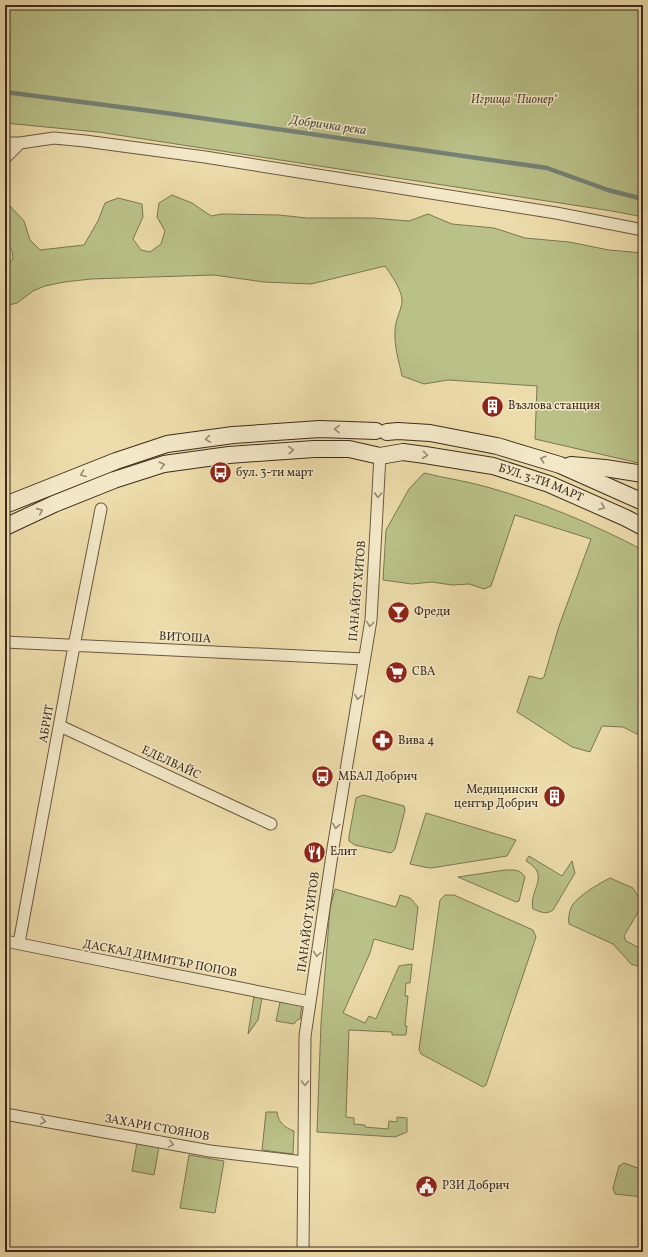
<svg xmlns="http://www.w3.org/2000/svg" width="648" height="1257" viewBox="0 0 648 1257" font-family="Vollkorn,serif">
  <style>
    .green { fill: #b9c088; stroke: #7b7652 }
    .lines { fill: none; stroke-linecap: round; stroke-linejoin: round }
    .stream { stroke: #758174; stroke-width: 4.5 }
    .minor-casing { stroke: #69583f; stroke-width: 13 }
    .secondary-casing { stroke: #3d2c1b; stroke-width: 18 }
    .minor { stroke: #f3e8c8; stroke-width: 11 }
    .secondary { stroke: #f3e8c8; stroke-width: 16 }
    .oneway { stroke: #988a72 }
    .labels { text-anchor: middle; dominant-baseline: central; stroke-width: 3; stroke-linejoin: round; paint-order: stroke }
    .park-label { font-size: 12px; font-style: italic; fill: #564a31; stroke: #f3e8c8 }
    .poi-label { font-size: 12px; fill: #3d2c1b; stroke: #f3e8c8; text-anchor: start }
    .street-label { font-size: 12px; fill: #3d2c1b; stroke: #f3e8c8 }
    .water-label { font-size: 13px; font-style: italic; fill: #545040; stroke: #f3e8c8 }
  </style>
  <rect width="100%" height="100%" fill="#eddcab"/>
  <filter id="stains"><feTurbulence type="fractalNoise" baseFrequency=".005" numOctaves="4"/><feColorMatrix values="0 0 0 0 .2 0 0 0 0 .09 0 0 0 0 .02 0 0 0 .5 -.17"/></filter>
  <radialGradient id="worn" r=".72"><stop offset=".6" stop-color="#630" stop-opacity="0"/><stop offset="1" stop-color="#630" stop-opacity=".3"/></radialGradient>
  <path class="green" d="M5 5H643V217L612 211 98 132 5 123Z
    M172 195 192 203 211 216 222 214 279 215 307 218H372L409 221 428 214 452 224 494 228 525 238 569 242 609 250 643 253V464L535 439 537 386 448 380 424 384 402 376C399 361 394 347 395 331 395 322 399 315 401 307 406 295 392 276 385 266L311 284 264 282 214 275 91 279 64 282 45 286 33 291 17 303 5 306V266L13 259 12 251 5 239V210L10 206 24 221 30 240 40 250 84 245 98 221 105 203 118 198 142 204 143 217 133 239 141 250 150 252 161 244 165 231 157 217 159 203Z
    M424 473C444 478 466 481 487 487 541 502 593 524 643 550V737L623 727 602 726 590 752 572 747 517 712 529 676 541 679 544 677 559 626 591 539 515 515 491 586 484 589 469 584 452 585 432 582 412 584 383 580 386 530 409 489Z
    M363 795 404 806 405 810 395 849 391 853 355 845 349 841V836L356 798Z
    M426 813 516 840 507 856 431 868 424 867 410 864Z
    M529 856 562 876 572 861 575 873 553 910C546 915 541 912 533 909 528 890 552 876 526 861Z
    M505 870C514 870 520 869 525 877L519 901 516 902 458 877Z
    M610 878 633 888 641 901 638 912 624 936 626 941 643 950V968L631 964 613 944 569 924C568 919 569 913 571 908 574 898 600 883 610 878Z
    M335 889 396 907 400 895 410 898 418 907 413 950 374 939 370 953 343 1013 365 1023 369 1016 376 1019 399 966 412 964 410 983H406L405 996H408L405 1026H407L406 1035H392V1032L349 1030 346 1117 354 1118V1124L365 1125V1127L388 1129 389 1121 397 1122V1117L407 1118V1132L395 1137 317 1132 321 1023 330 908Z
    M445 895H454L533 930 536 937 486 1085 483 1087 421 1054 419 1049 440 900Z
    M254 996 262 998 258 1020 248 1034Z
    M280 1002 302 1005 300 1019 297 1020 294 1024 276 1021Z
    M266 1112H277C278 1122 285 1128 294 1131L293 1154 262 1150Z
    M137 1143 159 1147 154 1175 132 1171Z
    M189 1155 224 1161 215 1213 180 1208Z
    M624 1163 643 1170V1197L615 1194 613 1188 619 1166Z"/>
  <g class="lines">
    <path class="stream" d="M5 92 166 113 547 168 608 190 643 199"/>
    <defs>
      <path id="minor" d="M5 143H20L54 138 85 141 205 157 556 213 643 230
        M5 158 20 143
        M5 642 364 659
        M60 726 271 824
        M5 941 310 1002
        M19 943 74 646 101 509
        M5 1114 210 1151 304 1162
        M303 1252 305 1036 333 848 371 620 380 456"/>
      <g id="secondary">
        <path d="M387 432 398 431 430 433 497 446 560 465 643 502"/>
        <path d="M571 465 605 468 643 474"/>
        <path d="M5 505 116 461 167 444 233 435 320 429 376 431"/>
        <path id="s1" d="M5 527 54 504 114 480 164 464 229 455 314 449H349L380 456 403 452 425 455 493 466 549 484 626 518 643 527"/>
      </g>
    </defs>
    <use href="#minor" class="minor-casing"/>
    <use href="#secondary" class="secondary-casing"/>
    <use href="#minor" class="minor"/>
    <use href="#secondary" class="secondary"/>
  </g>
  <defs><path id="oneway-chevron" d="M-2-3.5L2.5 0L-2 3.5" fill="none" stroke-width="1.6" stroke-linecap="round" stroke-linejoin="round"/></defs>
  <g class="oneway">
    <use href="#oneway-chevron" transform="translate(337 429) rotate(-179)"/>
    <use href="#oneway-chevron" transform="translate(208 439) rotate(172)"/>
    <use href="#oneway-chevron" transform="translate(291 450) rotate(-4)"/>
    <use href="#oneway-chevron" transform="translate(425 455) rotate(7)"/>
    <use href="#oneway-chevron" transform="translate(543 459) rotate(-163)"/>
    <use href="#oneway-chevron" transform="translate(162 465) rotate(-14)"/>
    <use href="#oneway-chevron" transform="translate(83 474) rotate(159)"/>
    <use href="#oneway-chevron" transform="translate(378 495) rotate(93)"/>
    <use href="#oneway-chevron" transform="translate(602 507) rotate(23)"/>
    <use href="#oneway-chevron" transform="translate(40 511) rotate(-24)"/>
    <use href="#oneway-chevron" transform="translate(370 624) rotate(98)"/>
    <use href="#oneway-chevron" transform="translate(358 697) rotate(100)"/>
    <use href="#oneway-chevron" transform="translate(336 826) rotate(100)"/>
    <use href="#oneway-chevron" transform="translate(317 954) rotate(98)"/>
    <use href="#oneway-chevron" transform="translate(305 1083) rotate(91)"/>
    <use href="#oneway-chevron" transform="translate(43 1121) rotate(10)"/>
    <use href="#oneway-chevron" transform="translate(171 1144) rotate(10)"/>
  </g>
  <defs>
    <symbol id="building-disc" viewBox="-11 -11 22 22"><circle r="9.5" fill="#8f2418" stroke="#f3e8c8"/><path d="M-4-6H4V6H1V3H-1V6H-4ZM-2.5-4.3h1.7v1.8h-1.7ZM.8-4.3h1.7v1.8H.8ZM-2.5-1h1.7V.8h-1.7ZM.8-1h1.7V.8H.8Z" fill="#fff"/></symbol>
    <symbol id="bus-disc" viewBox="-11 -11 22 22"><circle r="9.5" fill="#8f2418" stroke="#f3e8c8"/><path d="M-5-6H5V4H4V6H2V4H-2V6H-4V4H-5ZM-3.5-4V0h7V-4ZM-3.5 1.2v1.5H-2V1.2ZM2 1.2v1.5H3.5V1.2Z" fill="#fff"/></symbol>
    <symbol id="bar-disc" viewBox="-11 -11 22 22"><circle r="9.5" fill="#8f2418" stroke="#f3e8c8"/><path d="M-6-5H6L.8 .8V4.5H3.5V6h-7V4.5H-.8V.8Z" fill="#fff"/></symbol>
    <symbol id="supermarket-disc" viewBox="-11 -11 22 22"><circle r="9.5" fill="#8f2418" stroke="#f3e8c8"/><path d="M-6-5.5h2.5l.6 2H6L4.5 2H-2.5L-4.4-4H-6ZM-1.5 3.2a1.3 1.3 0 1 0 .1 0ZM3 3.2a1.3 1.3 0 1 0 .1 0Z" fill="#fff"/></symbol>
    <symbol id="pharmacy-disc" viewBox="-11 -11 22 22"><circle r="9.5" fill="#8f2418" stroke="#f3e8c8"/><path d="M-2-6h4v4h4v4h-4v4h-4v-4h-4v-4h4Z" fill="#fff"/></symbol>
    <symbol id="restaurant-disc" viewBox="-11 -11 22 22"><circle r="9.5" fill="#8f2418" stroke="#f3e8c8"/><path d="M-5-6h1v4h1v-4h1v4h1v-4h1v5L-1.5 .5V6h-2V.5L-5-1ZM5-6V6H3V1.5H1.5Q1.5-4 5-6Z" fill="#fff"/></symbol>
    <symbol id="civic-disc" viewBox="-11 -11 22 22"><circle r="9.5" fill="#8f2418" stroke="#f3e8c8"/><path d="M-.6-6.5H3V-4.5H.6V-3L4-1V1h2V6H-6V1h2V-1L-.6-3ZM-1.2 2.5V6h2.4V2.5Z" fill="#fff"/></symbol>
  </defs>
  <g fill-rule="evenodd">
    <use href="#building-disc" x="480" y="394" width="25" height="25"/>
    <use href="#bus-disc" x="208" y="460" width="25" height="25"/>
    <use href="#bar-disc" x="386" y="600" width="25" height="25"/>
    <use href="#supermarket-disc" x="384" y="660" width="25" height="25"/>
    <use href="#pharmacy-disc" x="370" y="728" width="25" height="25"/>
    <use href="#bus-disc" x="310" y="764" width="25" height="25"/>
    <use href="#building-disc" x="542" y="784" width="25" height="25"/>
    <use href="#restaurant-disc" x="302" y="840" width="25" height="25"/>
    <use href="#civic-disc" x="414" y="1174" width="25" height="25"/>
  </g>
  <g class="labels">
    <g class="park-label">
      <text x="514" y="100">Игрища "Пионер"</text>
    </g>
    <g class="poi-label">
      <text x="508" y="406">Възлова станция</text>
      <text x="236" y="473">бул. 3-ти март</text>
      <text x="414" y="612">Фреди</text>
      <text x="412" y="672">CBA</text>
      <text x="398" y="741">Вива 4</text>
      <text x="338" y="777">МБАЛ Добрич</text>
      <text x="538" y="790" text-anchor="end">Медицински<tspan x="538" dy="14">център Добрич</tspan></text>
      <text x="330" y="852">Елит</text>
      <text x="442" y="1186">РЗИ Добрич</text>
    </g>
    <g class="street-label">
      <text stroke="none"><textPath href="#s1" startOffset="554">БУЛ. 3-ТИ МАРТ</textPath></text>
      <text transform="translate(358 591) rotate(-85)">ПАНАЙОТ ХИТОВ</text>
      <text transform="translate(185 638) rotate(3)">ВИТОША</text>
      <text transform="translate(47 724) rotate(-80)">АБРИТ</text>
      <text transform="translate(171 763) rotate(25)">ЕДЕЛВАЙС</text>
      <text transform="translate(309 922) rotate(-82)">ПАНАЙОТ ХИТОВ</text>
      <text transform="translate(160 959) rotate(11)">ДАСКАЛ ДИМИТЪР ПОПОВ</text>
      <text transform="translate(157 1128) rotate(10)">ЗАХАРИ СТОЯНОВ</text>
    </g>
    <g class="water-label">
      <text transform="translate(328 126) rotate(8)">Добричка река</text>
    </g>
  </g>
  <rect width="648" height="1257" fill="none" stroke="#eddcab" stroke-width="20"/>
  <rect x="6" y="6" width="636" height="1245" fill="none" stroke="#3d2c1b" stroke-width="2"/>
  <rect x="10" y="10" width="628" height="1237" fill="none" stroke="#3d2c1b"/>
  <rect width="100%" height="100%" filter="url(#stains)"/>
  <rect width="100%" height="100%" fill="url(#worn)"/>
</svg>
